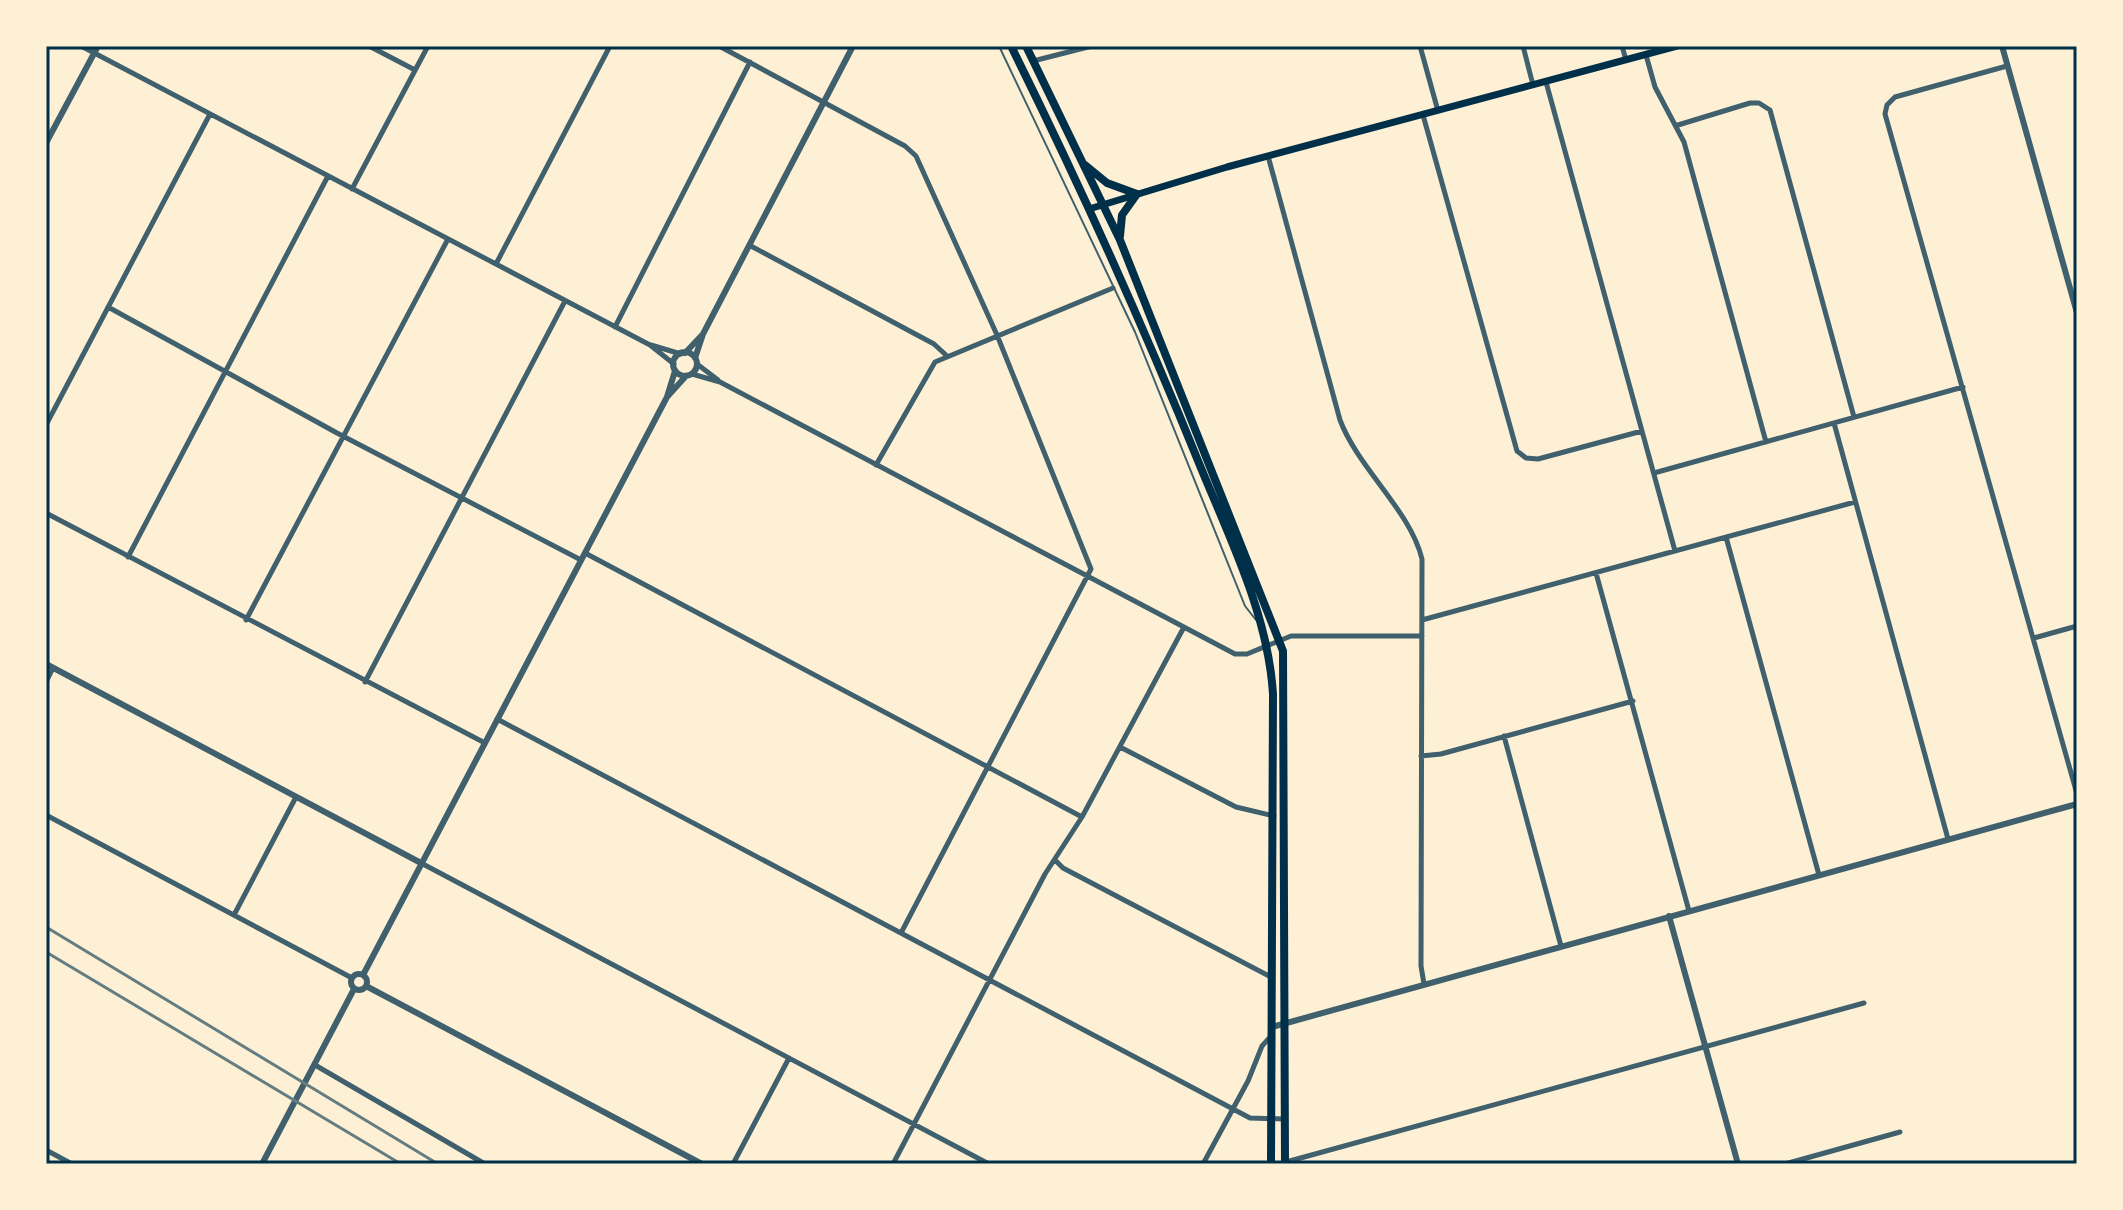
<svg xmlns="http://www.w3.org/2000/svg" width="2123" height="1210" viewBox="0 0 2123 1210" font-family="'Titillium Web',sans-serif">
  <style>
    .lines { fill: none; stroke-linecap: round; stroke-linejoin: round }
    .service { stroke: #3f606c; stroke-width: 2 }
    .minor { stroke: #3f606c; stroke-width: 5 }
    .tertiary { stroke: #3f606c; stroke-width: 6 }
    .secondary { stroke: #003049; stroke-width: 7 }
    .trunk { stroke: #003049; stroke-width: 8 }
    .rail { stroke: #657d81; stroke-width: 3 }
    .neatline { fill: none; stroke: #003049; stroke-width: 3 }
  </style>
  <rect width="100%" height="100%" fill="#fdf0d5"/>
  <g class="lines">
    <path class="service" d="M999 46 1135 332 1245 606 1256 620"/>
    <path class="minor" d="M81 46 650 345 674 364
      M369 46 415 70
      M719 46 905 146 916 156 997 335 1091 569 901 933
      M1420 46 1438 111
      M1523 46 1533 85
      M1622 46 1626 60
      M1646 55 1655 87 1684 142 1766 442
      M1033 61 1092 46
      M2007 66 1895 97 1887 105 1885 114 2077 794
      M1546 82 1675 551
      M1423 115 1517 451 1526 458 1538 459 1642 431
      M1678 125 1750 103H1759L1770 110 1854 417
      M1268 156 1340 420C1358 468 1410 510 1422 559L1421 966 1424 984
      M352 189 428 46
      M749 245 934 344 947 356
      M496 264 610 46
      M108 307 337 433 581 560
      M615 327 750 62
      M651 345 681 354
      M697 364 718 380
      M692 374 720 382 1235 654H1247L1291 636H1422
      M1834 423 1948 839
      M46 425 210 114
      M876 465 935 362 1113 288
      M1654 473 1963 387
      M46 513 485 743
      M1726 537 1819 875
      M585 553 1082 817
      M128 557 328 176
      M1596 573 1689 911
      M246 620 448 239
      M1422 620 1855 502
      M2034 638 2077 626
      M46 682 53 668
      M365 682 565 301
      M497 719 1250 1118 1284 1119
      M1504 736 1561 946
      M1120 747 1236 807 1274 816
      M1421 756 1441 754 1633 701
      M46 815 352 978
      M1055 860 1063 868 1271 977
      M421 863 989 1164
      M234 915 296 797
      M315 1065 485 1164
      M46 1150 72 1164
      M1286 1162 1864 1003
      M733 1164 789 1058
      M893 1164 1045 874 1082 817 1184 627
      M1203 1164 1248 1081 1262 1046 1272 1035
      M1785 1164 1900 1132"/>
    <path class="tertiary" d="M2002 46 2077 313
      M46 143 98 46
      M673 364a12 12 0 1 1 24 0a12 12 0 1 1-24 0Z
      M685 353 703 334
      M695 358 703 334 853 46
      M667 397 686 376
      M46 664 421 863
      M1669 916 1738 1164
      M351 982a8 8 0 1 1 16 0a8 8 0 1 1-16 0Z
      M363 975 667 397 675 371
      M366 986 702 1164
      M1272 1027 2077 804
      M262 1164 354 989"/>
    <path class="secondary" d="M1089 209 1227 167 1677 46"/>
    <path class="trunk" d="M1011 46C1080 185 1143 325 1201 468 1231 541 1268 615 1273 694L1271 1164
      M1026 46 1120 240 1283 651 1285 1164
      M1085 165 1107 183 1137 194 1122 215 1120 236"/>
    <path class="rail" d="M46 927 438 1164
      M46 952 401 1164"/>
  </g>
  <rect width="2123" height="1210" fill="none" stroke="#fdf0d5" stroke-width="96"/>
  <rect x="48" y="48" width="2027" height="1114" class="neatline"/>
</svg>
